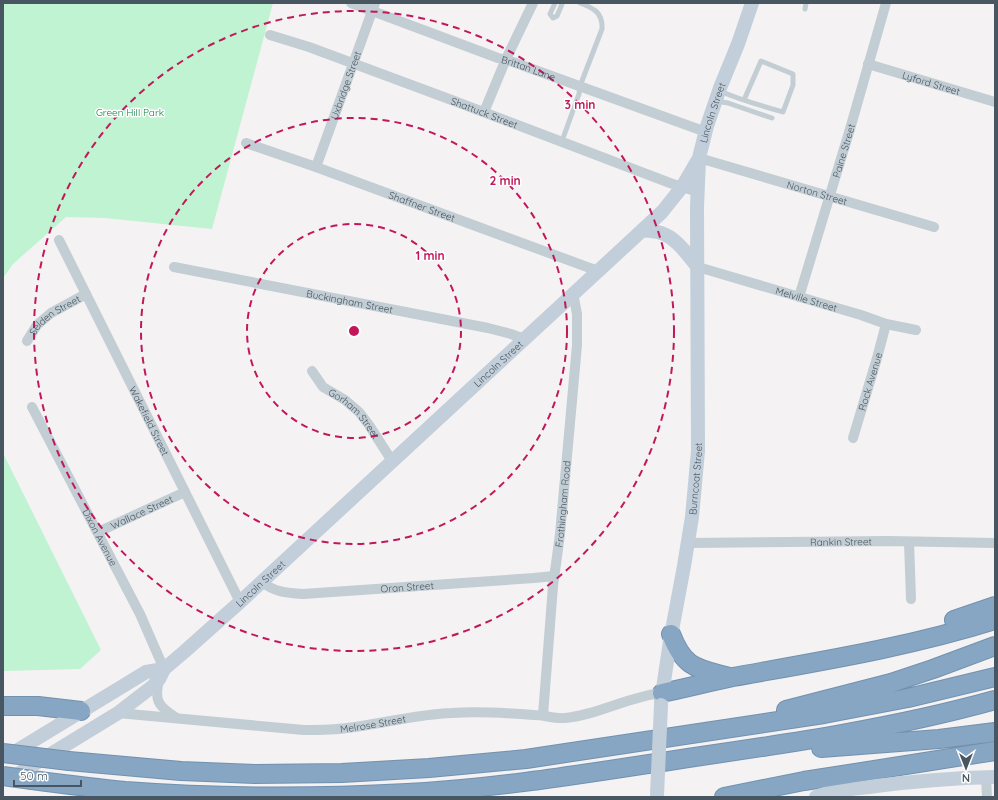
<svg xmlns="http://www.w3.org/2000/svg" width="998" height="800" viewBox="0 0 998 800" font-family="Quicksand,sans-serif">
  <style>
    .green { fill: #bff3d2 }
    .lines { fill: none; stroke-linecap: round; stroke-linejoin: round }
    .highway-casing { stroke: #7291af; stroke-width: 20 }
    .lane { stroke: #c2cdd4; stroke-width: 5 }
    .street { stroke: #c2cdd4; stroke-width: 10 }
    .secondary { stroke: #c2ced9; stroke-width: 14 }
    .highway { stroke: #87a6c3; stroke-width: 18 }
    .highway-bridge-casing { stroke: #7291af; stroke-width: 20; stroke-linecap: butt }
    .secondary-bridge { stroke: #c2ced9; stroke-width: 14 }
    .highway-bridge { stroke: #87a6c3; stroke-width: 18 }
    .ring { fill: none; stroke: #c2185b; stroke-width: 2; stroke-dasharray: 7 5 }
    .labels { text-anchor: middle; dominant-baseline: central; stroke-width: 3; stroke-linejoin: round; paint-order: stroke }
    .street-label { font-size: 10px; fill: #485661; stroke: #fff }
    .park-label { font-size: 10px; fill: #118448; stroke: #fff }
    .centre { fill: #c2185b; stroke: #fff; stroke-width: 2 }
    .ring-label { font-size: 12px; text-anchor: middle; font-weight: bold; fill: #c2185b; stroke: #fff; stroke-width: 3; stroke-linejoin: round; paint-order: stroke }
  </style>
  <rect width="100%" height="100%" fill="#f4f2f2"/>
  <path class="green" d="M3 3H273L212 229 105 218 66 217 13 264 3 278Z
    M3 453 101 650 80 669 3 671Z"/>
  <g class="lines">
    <defs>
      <path id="highway" d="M954 620 995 606
        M671 634C684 668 696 668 729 677
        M662 693C686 688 709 682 733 677 822 661 909 647 995 620
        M3 706H38L81 711
        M786 710 891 683 933 669 995 646
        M821 748 939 739 995 732
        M69 761 181 771 255 774 342 773 429 768 526 759 824 714 908 698 995 677
        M32 780C63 784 94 788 125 791 219 798 313 798 407 793 502 788 595 772 688 758 792 743 894 728 995 700
        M724 797 804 781 995 751"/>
    </defs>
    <use href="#highway" class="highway-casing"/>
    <path class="lane" d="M555 3 550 14 553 18 557 16 562 4 561 3
      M805 9 806 3
      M720 91C740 100 762 106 783 112L793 85V74L761 61 744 100
      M717 101 728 103 772 118
      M562 141 579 94 580 86 602 29C603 13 594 8 580 3"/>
    <g class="street">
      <path id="s1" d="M351 3 498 58 513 62 706 132"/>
      <path id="s2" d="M270 35 309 47 449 99 670 183 698 192"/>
      <path id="s3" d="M868 64 995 102"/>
      <path d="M484 112 506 59 533 3"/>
      <path id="s4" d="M246 143 316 167 598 271"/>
      <path id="s5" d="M699 158 934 227"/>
      <path id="s6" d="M316 167 375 3"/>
      <path id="s7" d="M59 240 240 602"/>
      <path id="s8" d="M174 267 488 328 511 334 524 339"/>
      <path id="s9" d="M698 267 861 315 886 324 916 330"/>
      <path id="s10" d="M799 297 850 129 886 3"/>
      <path id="s11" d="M27 341 37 325 51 313 86 294"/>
      <path id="s12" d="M312 371 323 387 345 400 359 412 369 425 392 461"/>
      <path id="s13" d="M32 407 140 614 164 669"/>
      <path id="s14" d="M853 438 877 358 886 324"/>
      <path id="s15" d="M98 532 185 492"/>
      <path d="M909 542 911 599"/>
      <path id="s16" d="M688 543 888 541 995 543"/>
      <path id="s17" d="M262 582C274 592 287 593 303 594L534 578 554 576"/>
      <path d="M159 680C154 700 158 706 175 717"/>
      <path id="s18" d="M118 713 304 730C318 730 333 730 347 728 382 724 417 714 452 713 480 711 507 713 535 715 544 715 555 719 565 718 599 715 629 696 662 693"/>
      <path id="s19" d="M543 715 553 586 560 534 577 345V314L573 293"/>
      <path d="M986 778 987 797"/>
    </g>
    <g class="secondary">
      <path d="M643 230C649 231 656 231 661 233 677 238 688 256 698 267"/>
      <path id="s20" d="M661 702 670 641 684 566 692 517 698 451 697 207 699 160"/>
      <path d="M8 756 146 672 164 669"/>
      <path id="s21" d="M10 779 118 713 153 686 159 679 164 669 184 652 240 602 662 212 682 187 699 158 707 126 720 88 738 44 752 3"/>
      <path d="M816 797C835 789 856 789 876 786 916 781 955 778 995 777"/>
    </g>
    <use href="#highway" class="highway"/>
    <defs>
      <path id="highway-bridge" d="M3 753 69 761
        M3 776 32 780"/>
    </defs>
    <use href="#highway-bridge" class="highway-bridge-casing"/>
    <path class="secondary-bridge" d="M657 795 661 705"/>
    <use href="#highway-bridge" class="highway-bridge"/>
  </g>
  <g class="ring">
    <circle cx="354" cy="331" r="107"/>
    <circle cx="354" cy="331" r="213"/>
    <circle cx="354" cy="331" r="320"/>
  </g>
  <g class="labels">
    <g class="street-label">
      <text stroke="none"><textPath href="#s1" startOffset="189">Brittan Lane</textPath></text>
      <text stroke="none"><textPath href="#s3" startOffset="66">Lyford Street</textPath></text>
      <text stroke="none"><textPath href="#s6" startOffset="87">Uxbridge Street</textPath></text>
      <text stroke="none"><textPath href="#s2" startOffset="228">Shattuck Street</textPath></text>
      <text stroke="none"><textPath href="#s21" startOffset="980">Lincoln Street</textPath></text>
      <text stroke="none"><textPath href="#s10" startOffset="153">Paine Street</textPath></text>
      <text stroke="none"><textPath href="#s5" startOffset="123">Norton Street</textPath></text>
      <text stroke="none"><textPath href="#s4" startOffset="187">Shaffner Street</textPath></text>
      <text stroke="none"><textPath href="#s9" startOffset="113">Melville Street</textPath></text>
      <text stroke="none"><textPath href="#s8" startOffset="179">Buckingham Street</textPath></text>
      <text stroke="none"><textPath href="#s11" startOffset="39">Selden Street</textPath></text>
      <text stroke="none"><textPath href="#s21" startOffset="644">Lincoln Street</textPath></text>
      <text stroke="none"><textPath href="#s14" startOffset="59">Rock Avenue</textPath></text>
      <text stroke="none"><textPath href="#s12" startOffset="61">Gorham Street</textPath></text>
      <text stroke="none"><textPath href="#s7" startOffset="202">Wakefield Street</textPath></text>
      <text stroke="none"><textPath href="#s20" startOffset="226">Burncoat Street</textPath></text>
      <text stroke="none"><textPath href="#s19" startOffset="212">Frothingham Road</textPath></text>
      <text stroke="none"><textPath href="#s15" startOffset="48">Wallace Street</textPath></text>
      <text stroke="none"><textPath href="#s13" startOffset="147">Dixon Avenue</textPath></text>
      <text stroke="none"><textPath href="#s16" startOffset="153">Rankin Street</textPath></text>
      <text stroke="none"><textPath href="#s21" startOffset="320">Lincoln Street</textPath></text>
      <text stroke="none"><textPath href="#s17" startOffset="148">Oran Street</textPath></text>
      <text stroke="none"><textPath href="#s18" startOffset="256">Melrose Street</textPath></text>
    </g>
    <g class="park-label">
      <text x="130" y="112">Green Hill Park</text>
    </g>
  </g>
  <circle cx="354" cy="331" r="6" class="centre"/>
  <g class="ring-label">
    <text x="580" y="109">3 min</text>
    <text x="505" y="185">2 min</text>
    <text x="430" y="260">1 min</text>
  </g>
  <rect width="998" height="800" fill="none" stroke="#485661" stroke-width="8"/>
  <g transform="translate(966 768) rotate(180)" stroke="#ffffff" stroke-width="3" paint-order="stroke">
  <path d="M0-3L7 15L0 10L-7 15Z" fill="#485661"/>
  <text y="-6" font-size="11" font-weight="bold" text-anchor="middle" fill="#485661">N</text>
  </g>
  <path d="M14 780v6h67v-6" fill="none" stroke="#485661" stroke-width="2"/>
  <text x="20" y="780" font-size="12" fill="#485661" stroke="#ffffff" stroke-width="3" paint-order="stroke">50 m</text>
</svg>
